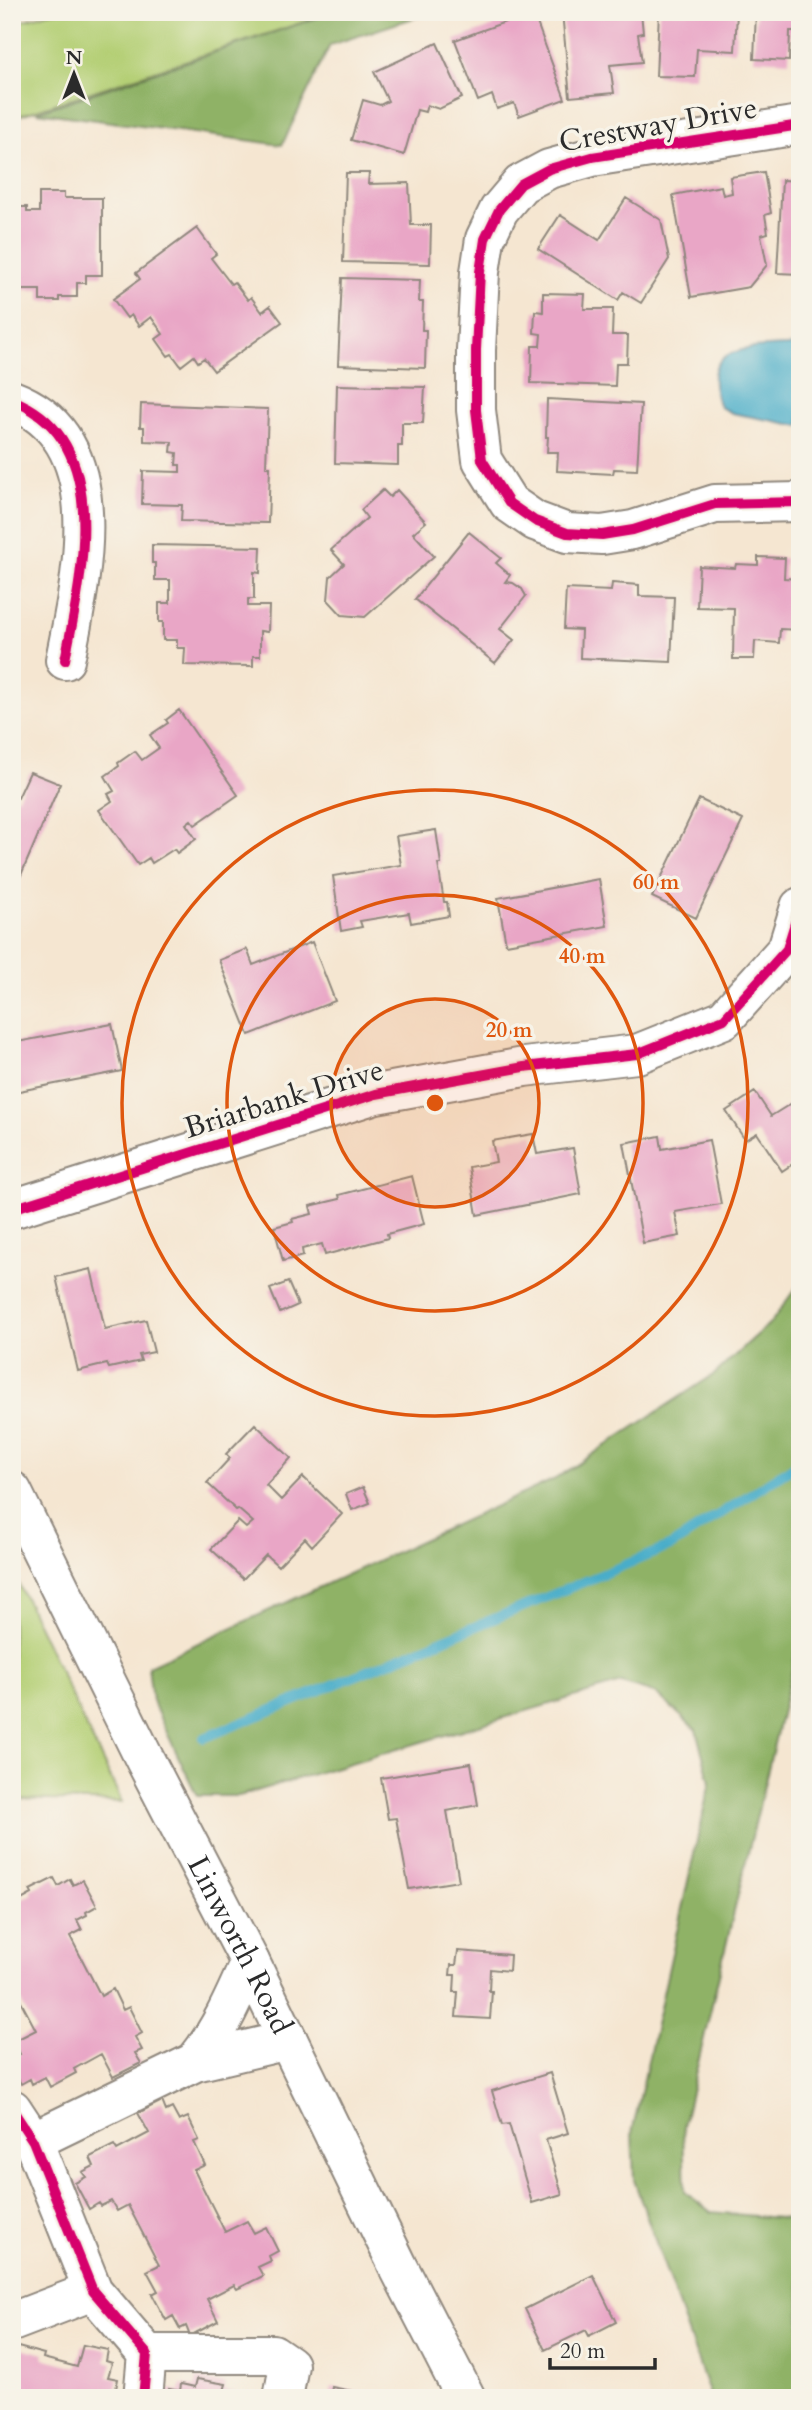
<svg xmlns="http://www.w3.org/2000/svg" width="812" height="2410" viewBox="0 0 812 2410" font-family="Cardo,serif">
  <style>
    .green { fill: #b4cf75; stroke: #707d50; stroke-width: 2 }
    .forest { fill: #8fb266; stroke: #5d6e48; stroke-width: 2 }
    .water { fill: #49adc9; stroke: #3a6c7a; stroke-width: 2 }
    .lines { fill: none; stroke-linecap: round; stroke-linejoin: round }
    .stream { stroke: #49adc9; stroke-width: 10 }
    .building { fill: #e9a6c6 }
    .minor-casing { stroke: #90887e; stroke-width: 42 }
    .major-casing { stroke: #90887e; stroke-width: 42 }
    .minor { stroke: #fff; stroke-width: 38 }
    .major { stroke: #fff; stroke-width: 38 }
    .cycleway-casing { stroke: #f7f3e8; stroke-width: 15 }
    .cycleway { stroke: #d6006c; stroke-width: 10 }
    .ring { fill: none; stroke: #df570e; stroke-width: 3.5 }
    .labels { text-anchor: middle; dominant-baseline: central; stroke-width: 7; stroke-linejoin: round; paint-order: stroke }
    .street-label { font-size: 30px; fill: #2b2b2b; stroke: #f7f3e8 }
    .centre { fill: #df570e; stroke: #f7f3e8; stroke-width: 3.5 }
    .ring-label { font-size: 21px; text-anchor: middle; font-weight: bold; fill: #df570e; stroke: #f7f3e8; stroke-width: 7; stroke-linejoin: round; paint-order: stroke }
  </style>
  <rect width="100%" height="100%" fill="#f7f3e8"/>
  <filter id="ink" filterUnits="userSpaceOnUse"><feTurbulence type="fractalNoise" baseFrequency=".0143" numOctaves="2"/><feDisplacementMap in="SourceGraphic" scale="14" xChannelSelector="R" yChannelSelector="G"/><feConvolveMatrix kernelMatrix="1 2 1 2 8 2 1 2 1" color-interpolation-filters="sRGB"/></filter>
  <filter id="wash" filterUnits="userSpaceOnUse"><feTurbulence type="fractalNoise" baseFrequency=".00686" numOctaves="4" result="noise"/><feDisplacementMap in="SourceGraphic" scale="28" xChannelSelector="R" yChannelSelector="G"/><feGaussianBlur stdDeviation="1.57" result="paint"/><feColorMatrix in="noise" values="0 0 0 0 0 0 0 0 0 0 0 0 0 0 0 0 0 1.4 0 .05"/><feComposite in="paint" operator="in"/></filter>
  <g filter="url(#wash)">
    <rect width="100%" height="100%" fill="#f5e6d1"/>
    <path class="green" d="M51 12H334L12 118V24Z
      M12 1570 122 1802 12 1799Z"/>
    <path class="forest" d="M334 12H432L330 45 282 145 37 112Z
      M800 1282V1635L683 2126 685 2192 711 2212 800 2220V2398H711L634 2180 632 2133 710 1782 696 1730 657 1694 621 1683 239 1796H197L152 1701 148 1666 555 1479 716 1373 772 1321Z"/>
    <path class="water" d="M800 345V426L732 413 720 407C693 340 757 349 800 345Z"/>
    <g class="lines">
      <path class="stream" d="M204 1738 671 1546 800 1462"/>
    </g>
    <g id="blocks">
      <path class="building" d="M533 12 565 99 519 116 514 103 497 109 492 95 478 101 455 40Z
        M562 12H641L643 33 638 34 642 62 610 65 614 93 570 97Z
        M659 12H737L735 51 697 49 695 77 656 76Z
        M756 12H800V31H790L789 61 754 59Z
        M437 43 462 98 439 109 427 105 425 112 417 110 404 155 351 140 363 100 380 105 388 101 374 72Z
        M764 172 771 213 765 215 768 233 761 235 767 265 749 287 691 297 673 195 721 186 723 195 732 193 730 177Z
        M346 173H369L368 184 409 183 411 225H431L430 264 343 262Z
        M782 180 800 181V274L777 273Z
        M39 193H64V198H102V275H86V283H77V297H59V301H40V290H15V305H12V207H27V212H39Z
        M626 198 661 220 669 259 641 303 623 292 618 300 538 249 560 215 599 240Z
        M197 228 216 254 211 258 231 284 234 282 248 300 251 297 262 312 270 306 282 322 214 371 204 358 198 362 194 356 181 366 172 354 168 356 156 339 163 334 151 317 139 326 131 315 127 318 113 299 140 279 136 273Z
        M342 278 420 280 419 302H423L422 330H426L425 368 338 365Z
        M543 293 585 294 584 309H613L612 335H628L627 363H616L615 386 531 383 532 346H540L541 334 534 333 535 311 543 312Z
        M337 385 425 387 423 423H402V446H398V465L335 463Z
        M547 399 641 404 637 470 614 469 613 474 557 471 558 452H547L548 437H546Z
        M141 404 268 409 266 467H270L268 523 181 521 182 505 142 504 143 471 180 472V465H176L177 453 171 452 172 442 144 441V427H140Z
        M383 490 390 497 397 490 426 522 413 533 434 556 365 617 342 615 328 600 330 577 344 564 331 550 367 518 361 510Z
        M469 532 501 558 496 563 510 575 505 582 513 583 522 589 526 596 500 629 514 640 495 663 415 599Z
        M152 545 261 547 260 573 254 572V599H248V606H269L268 632 260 631V656H253V666L184 665 185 648H177V640H163V622H159V603H170V580H155V563H152Z
        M758 557 785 558 784 578 800 579V630L780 629 779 643 755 641 754 659H733L734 608 697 607 699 566 735 568 736 564 758 565Z
        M612 583 639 585V596L674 597 671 662 580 658 581 630 564 629 566 589 611 591Z
        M179 710 238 795 195 825 191 820 186 824 196 839 177 853 174 849 152 863 149 858 138 865 99 810 112 801 108 794 114 791 105 776 119 766 118 763 135 751 142 760 159 748 150 735 168 723 166 720Z
        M30 772 60 784 12 896V795L18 798Z
        M699 799 743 820 696 918 652 897Z
        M436 830 441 864H438L444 902H447L449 916 411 923 409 913 360 921 362 927 341 931 333 876 401 865 396 836Z
        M599 879 607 926 506 944 498 898Z
        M312 942 335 1001 249 1035 219 960 247 949 253 965Z
        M112 1024 122 1071 14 1092 12 1043Z
        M755 1092 771 1116 800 1098V1159L782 1171 757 1133 745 1140 726 1111Z
        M533 1134 537 1154 573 1148 581 1194 477 1215 469 1167 496 1162 492 1141Z
        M660 1136 662 1149 709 1140 721 1204 675 1212 680 1236 643 1243 624 1143Z
        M412 1176 424 1224 387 1234 388 1238 325 1255 322 1244 302 1249 303 1256 283 1261 274 1227 293 1222 292 1219 312 1214 310 1206 340 1199 339 1195Z
        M91 1269 105 1329 146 1320 154 1352 139 1355 141 1361 109 1368 107 1364 78 1371 56 1277Z
        M288 1282 298 1305 280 1313 270 1289Z
        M255 1424 291 1458 266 1485 281 1500 303 1477 342 1514 312 1546 305 1538 278 1566 266 1555 243 1579 211 1549 238 1521 246 1528 253 1522 238 1509 236 1510 207 1483 230 1458 226 1454Z
        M363 1487 370 1503 352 1510 346 1494Z
        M471 1763 478 1805 447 1811 459 1881 409 1889 396 1818 388 1819 381 1778Z
        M54 1878 58 1886 70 1879 73 1885 83 1880 97 1906 86 1912 87 1915 77 1920 82 1930 70 1936 101 1996 113 1989 123 2010 129 2007 142 2033 135 2037 142 2050 135 2053 141 2063 113 2077 101 2054 74 2069 76 2073 50 2087 45 2077 32 2084 30 2079 21 2084 12 2068V2058L20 2054 14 2041 36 2030 12 1985V1905L32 1894 30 1890Z
        M458 1951 510 1955 509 1971 490 1969 489 1991H492L490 2019 456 2017 458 1992H454L455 1975H450L451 1965H456Z
        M550 2073 568 2133 546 2140 562 2194 532 2203 509 2124 502 2125 492 2091Z
        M162 2101 166 2111 172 2108 179 2121 188 2117 199 2140 194 2142 205 2165 194 2170 225 2232 247 2221 254 2233 266 2227 278 2251 269 2256 271 2261 258 2267 263 2276 237 2289 234 2285 207 2299 218 2321 190 2336 186 2326 180 2329 173 2316 166 2320 152 2294 158 2291 147 2271 159 2265 128 2205 117 2211 111 2201 101 2206 99 2203 89 2209 75 2183 86 2177 82 2172 94 2166 90 2157 114 2145 117 2150 149 2133 138 2113Z
        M593 2275 616 2322 589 2336 586 2330 545 2350 525 2309Z
        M83 2345 108 2350 106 2361 112 2363 108 2377 118 2379 114 2398H12V2356L15 2357 18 2347 44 2354 43 2358 77 2367Z
        M197 2379 226 2384 224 2391 247 2395V2398H167L169 2389 180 2391 181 2384 195 2387Z
        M332 2387 362 2393 361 2398H330Z"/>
    </g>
  </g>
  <g filter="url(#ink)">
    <use href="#blocks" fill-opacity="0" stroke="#90887e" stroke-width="2"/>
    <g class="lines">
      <defs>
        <path id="minor" d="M800 125 592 157 549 169 521 184 499 210 485 239 480 272 476 350V410L482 460 509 503 535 521 567 533 602 535 633 530 715 504 800 502
          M12 400C115 439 81 579 65 660
          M12 1209 376 1094 524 1067 637 1054 724 1019 787 949 800 907
          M195 2062C220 2031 234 1998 250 1962
          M12 2109 33 2141 93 2291 147 2354 143 2398
          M33 2141 195 2062 288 2040
          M12 2322 93 2291
          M147 2354H273L289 2365 283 2398"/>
        <g id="major">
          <path id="s1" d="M12 1491 145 1760 250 1962 398 2266 466 2398"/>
        </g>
      </defs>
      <use href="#minor" class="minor-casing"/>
      <use href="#major" class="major-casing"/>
      <use href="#minor" class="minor"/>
      <use href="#major" class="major"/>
      <defs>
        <path id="cycleway" d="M800 125 592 157 549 169 521 184 499 210 485 239 480 272 476 350V410L482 460 509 503 535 521 567 533 602 535 633 530 715 504 800 502
          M12 400C115 439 81 579 65 660
          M12 1209 376 1094 524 1067 637 1054 724 1019 787 949 800 907
          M12 2109 33 2141 93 2291 147 2354 143 2398"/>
      </defs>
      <use href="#cycleway" class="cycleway-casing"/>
      <use href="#cycleway" class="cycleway"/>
    </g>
  </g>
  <circle cx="435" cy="1103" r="104" fill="#df570e" fill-opacity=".12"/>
  <g class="ring">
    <circle cx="435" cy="1103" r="104"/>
    <circle cx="435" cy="1103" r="208"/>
    <circle cx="435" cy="1103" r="313"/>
  </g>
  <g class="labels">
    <g class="street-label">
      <text transform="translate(658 125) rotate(-10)">Crestway Drive</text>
      <text transform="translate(284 1099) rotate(-17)">Briarbank Drive</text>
      <text stroke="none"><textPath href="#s1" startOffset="508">Linworth Road</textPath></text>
    </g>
  </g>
  <circle cx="435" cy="1103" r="10" class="centre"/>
  <g class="ring-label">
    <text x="656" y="889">60 m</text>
    <text x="582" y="963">40 m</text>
    <text x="509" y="1037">20 m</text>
  </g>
  <rect width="812" height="2410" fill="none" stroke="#f7f3e8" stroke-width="42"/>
  <g transform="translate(74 74)" stroke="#f7f3e8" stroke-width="5" paint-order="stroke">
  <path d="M0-5L12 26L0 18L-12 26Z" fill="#2b2b2b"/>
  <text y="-10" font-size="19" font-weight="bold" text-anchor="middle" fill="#2b2b2b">N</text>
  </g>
  <path d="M550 2358v10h105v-10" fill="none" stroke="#2b2b2b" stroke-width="3.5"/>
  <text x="560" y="2358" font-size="21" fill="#2b2b2b" stroke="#f7f3e8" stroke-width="5" paint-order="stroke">20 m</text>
</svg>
